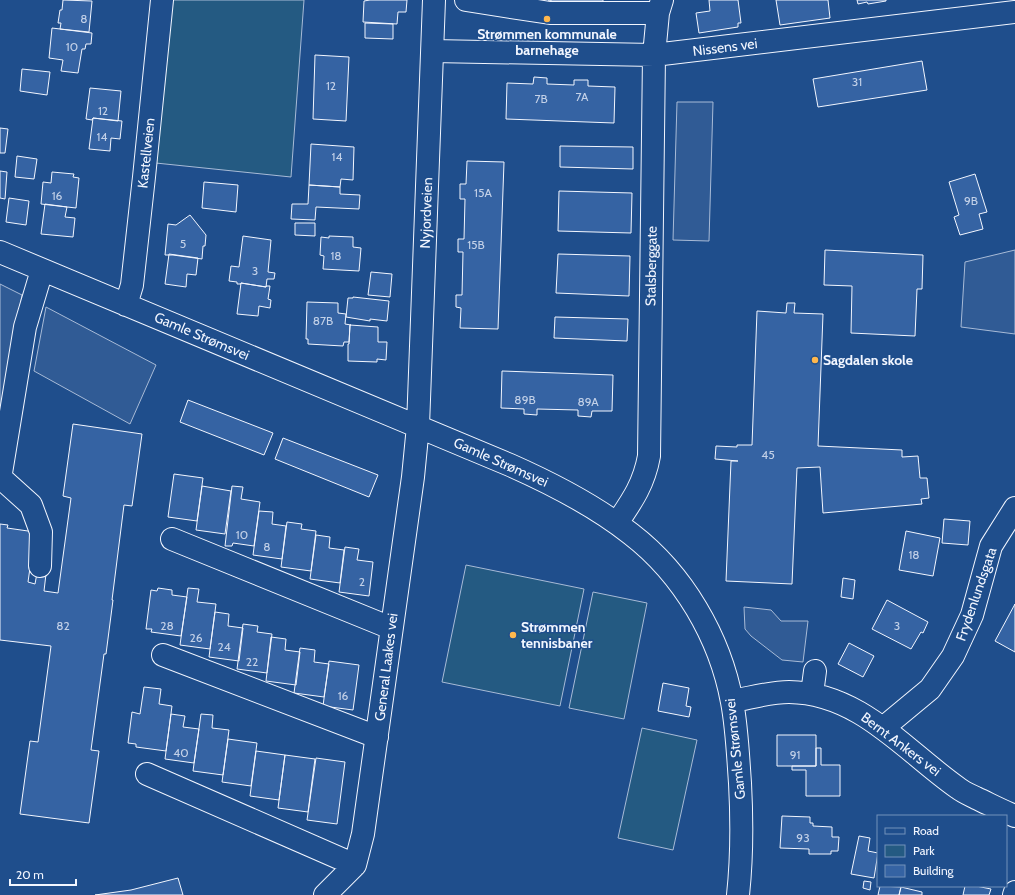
<svg xmlns="http://www.w3.org/2000/svg" width="1015" height="895" viewBox="0 0 1015 895" font-family="Cabin,sans-serif">
  <style>
    .green { fill: #245a82; stroke: #a8bbd7 }
    .parking { fill: #305b95; stroke: #a8bbd7 }
    .building { fill: #3563a3; stroke: #f2f6ff }
    .lines { fill: none; stroke-linecap: round; stroke-linejoin: round }
    .minor-casing { stroke: #f2f6ff; stroke-width: 24 }
    .minor { stroke: #1f4e8c; stroke-width: 22 }
    .poi-dot { fill: #ffb74d; stroke: #1f4e8c; stroke-width: 1.5 }
    .labels { text-anchor: middle; dominant-baseline: central; stroke-width: 3; stroke-linejoin: round; paint-order: stroke }
    .number-label { font-size: 12px; fill: #c3d1e8 }
    .poi-label { font-size: 14px; font-weight: bold; fill: #f2f6ff; stroke: #1f4e8c; text-anchor: start }
    .street-label { font-size: 14px; fill: #f2f6ff; stroke: #1f4e8c }
  </style>
  <rect width="100%" height="100%" fill="#1f4e8c"/>
  <path class="green" d="M162 0H304L291 177 146 162Z
    M466 565 584 589 560 706 442 682Z
    M593 592 647 603 624 719 569 708Z
    M642 728 697 740 673 850 618 838Z"/>
  <path class="parking" d="M677 102H713L709 241 673 240Z
    M1015 250V334L961 327 965 262Z
    M0 284 22 295 0 418Z
    M46 307 156 365 130 424 34 371Z
    M744 607 771 610 781 621H808L803 662 782 660 751 636 745 629Z"/>
  <path class="building" d="M63 0 92 1 89 32 60 29 61 23H58L60 10H62Z
    M370 0H407L406 12H398L397 24 363 22 364 1Z
    M548 0H603V9L551 6V0Z
    M709 0H738L741 23H738V27L699 33 696 13 710 11Z
    M776 0H828L830 18 780 25Z
    M857 0H886V1L868 4 867 2 858 4Z
    M365 23 393 24V39L365 38Z
    M52 28 92 33 91 44H86L85 49H82L78 73 61 71 63 60 49 58Z
    M315 55 349 57 346 121 313 119Z
    M922 61 927 90 818 107 813 79Z
    M22 69 50 72 47 95 20 91Z
    M534 77 547 78V84L574 85V80H588V86L615 87 614 123 506 119 507 83 533 84Z
    M90 88 121 91 118 121 93 118 92 120 86 119Z
    M93 118 122 121 120 139 111 138 110 151 89 149Z
    M0 128 8 129 5 153H0Z
    M311 144 354 147 353 180 341 179 340 187 309 185Z
    M560 146 633 147V169L560 167Z
    M17 156 37 159 34 179 15 177Z
    M467 161 504 162 498 329 460 328 461 308 456 307V295H462L463 252H458V239H464L465 199H460V184H466Z
    M0 171 7 172 5 199 0 198Z
    M52 172 74 174 73 177 79 178 76 208 41 204 43 182 51 183Z
    M975 174 987 212 979 214 983 229 960 235 954 217 959 215 949 182Z
    M204 182 238 185 236 212 202 208Z
    M309 185 340 187V194L360 195 359 209 316 207 315 220 291 219 292 204H308Z
    M559 191 632 193 631 233 558 231Z
    M9 198 29 201 26 225 6 222Z
    M45 204 67 207 65 217 75 218 73 237 41 234Z
    M190 215 206 235 205 246H203L202 259 173 255H165L168 224 176 225Z
    M295 223H315V236L295 235Z
    M243 236 271 240 268 272 275 273 274 279H267L266 287 241 283V284H237V282L229 281 231 266 239 267Z
    M329 236 353 237V247L361 248 359 271 323 269 324 256 320 255 321 237 329 238Z
    M825 250 923 255 922 289H917L915 336 851 333 852 286 824 285Z
    M169 254 198 258 196 275 187 274 186 287 165 284Z
    M558 254 630 256 629 296 556 293Z
    M371 272 392 274 390 297 368 295Z
    M241 283 266 287V286H270L268 299 271 300 270 308 259 306 258 316 237 314Z
    M353 297 389 301 387 321 370 319V321L346 317 348 298H353Z
    M307 302 338 303V313L346 314 345 324 351 325H350L349 342H344L343 346 308 344V339H306Z
    M787 303H795L794 313 823 314 818 446 902 450V457L918 456 920 478H927L929 498 921 499 922 504 823 513 820 467 797 468 792 584 726 581 731 461H738L715 459 716 446 737 447V445H752L757 311 786 313Z
    M555 317 628 319 627 341 554 338Z
    M350 325 378 327V342H387L386 360 377 359V362L348 361V344H349Z
    M502 371 613 375 612 411H592L591 417 578 416V410L537 409V415L524 414V409L501 408Z
    M188 400 273 433 264 455 180 422Z
    M73 424 142 434 132 506 124 505 112 600H113L106 654H104L91 750 99 751 89 823 20 814 30 741 38 742 51 646 0 640V524L8 525 7 528 35 532 28 582 35 584 37 573 46 574 44 591 58 593 71 498 63 496Z
    M283 438 378 475 369 497 275 459Z
    M174 474 203 478 197 521 168 517Z
    M202 486 231 491 225 534 196 530Z
    M232 486 243 487 241 499 260 502 254 546 233 543 232 546H225Z
    M259 511 273 512 272 524 286 526 282 559 253 555Z
    M944 519 970 521 968 545 942 543Z
    M287 522 302 524 301 529 316 531 311 571 281 567Z
    M906 531 940 538 933 576 899 570Z
    M316 535 330 537 329 548 344 550 340 583 310 579Z
    M345 547 359 549 357 560 373 562 369 596 339 592Z
    M843 578 855 580 853 599 841 597Z
    M158 588 172 590V595L187 597 181 636 151 632 152 629H146L151 590 157 591Z
    M188 588 199 589 197 602 216 604 210 649 180 645Z
    M887 600 928 622 923 633 921 632 911 649 872 629Z
    M1015 604V652L995 641Z
    M215 612 229 614 228 626 243 628 239 661 209 657Z
    M243 624 258 626 257 632 272 634 267 673 237 669Z
    M271 637 286 639 285 650 300 652 296 685 266 681Z
    M849 643 874 656 863 677 838 664Z
    M300 648 315 650 314 662 329 664 324 697 294 693Z
    M329 661 359 665 353 710 323 706Z
    M663 683 689 688 686 706 691 707 689 717 658 711Z
    M144 687 161 689 159 704 172 706 166 751 136 747V744L128 743 132 712 140 714Z
    M171 714 185 716 183 727 199 729 194 763 165 759Z
    M201 714 213 715 212 728 229 730 223 775 193 771Z
    M777 735H816V766H777Z
    M228 739 257 743 251 786 222 782Z
    M816 748H821V765H840V796H806V770H792V766H816Z
    M256 751 285 755 279 800 250 796Z
    M285 755 315 759 308 812 278 808Z
    M316 758 345 762 337 824 307 820Z
    M782 816 810 817V823H813V826L832 827V837H839L838 851H831V854H809V849L780 848Z
    M859 836 870 838 868 851 878 853 874 878 851 874Z
    M178 878 183 895H95L131 890Z
    M864 881 871 882 870 890 863 888Z
    M880 886 901 887 899 895H878Z
    M965 886H976L991 889 989 895H963Z
    M901 887 922 892V895H899Z"/>
  <g class="lines">
    <defs>
      <path id="minor" d="M466 0 550 13H658
        M433 51 654 55 1015 12
        M0 252 510 465C553 484 594 505 631 534 683 574 720 637 732 702 737 728 738 756 740 783 742 820 742 858 738 895
        M126 305 132 285 144 177 162 0
        M1 478 31 505 41 532 40 566
        M0 479 25 327 42 270
        M617 523C632 501 644 484 649 456L654 55 658 13 662 0
        M172 539 391 628
        M163 655 377 737
        M812 694 815 671
        M732 701C750 698 770 692 789 692 860 693 904 750 958 788 963 792 970 795 976 798 989 804 1002 811 1015 816
        M883 728 930 689 953 656 972 615 991 546 1015 508
        M147 774 355 865
        M325 895 355 865 363 834 413 477 418 426 434 0
        M1014 895 1015 892"/>
    </defs>
    <use href="#minor" class="minor-casing"/>
    <use href="#minor" class="minor"/>
  </g>
  <g class="poi-dot">
    <circle cx="547" cy="19" r="4"/>
    <circle cx="815" cy="360" r="4"/>
    <circle cx="513" cy="635" r="4"/>
  </g>
  <g class="labels">
    <g class="number-label">
      <text x="84" y="18">8</text>
      <text x="72" y="46">10</text>
      <text x="857" y="81">31</text>
      <text x="331" y="85">12</text>
      <text x="582" y="96">7A</text>
      <text x="541" y="98">7B</text>
      <text x="103" y="110">12</text>
      <text x="102" y="136">14</text>
      <text x="337" y="156">14</text>
      <text x="483" y="192">15A</text>
      <text x="57" y="195">16</text>
      <text x="971" y="200">9B</text>
      <text x="183" y="243">5</text>
      <text x="476" y="244">15B</text>
      <text x="336" y="255">18</text>
      <text x="255" y="270">3</text>
      <text x="323" y="320">87B</text>
      <text x="525" y="399">89B</text>
      <text x="588" y="401">89A</text>
      <text x="768" y="454">45</text>
      <text x="242" y="534">10</text>
      <text x="267" y="546">8</text>
      <text x="914" y="554">18</text>
      <text x="362" y="581">2</text>
      <text x="63" y="625">82</text>
      <text x="167" y="625">28</text>
      <text x="897" y="625">3</text>
      <text x="196" y="637">26</text>
      <text x="224" y="646">24</text>
      <text x="252" y="661">22</text>
      <text x="343" y="695">16</text>
      <text x="181" y="752">40</text>
      <text x="795" y="754">91</text>
      <text x="803" y="837">93</text>
    </g>
    <g class="poi-label">
      <text x="547" y="34" text-anchor="middle">Strømmen kommunale<tspan x="547" dy="16">barnehage</tspan></text>
      <text x="823" y="360">Sagdalen skole</text>
      <text x="521" y="627">Strømmen<tspan x="521" dy="16">tennisbaner</tspan></text>
    </g>
    <g class="street-label">
      <text transform="translate(725 47) rotate(-7)">Nissens vei</text>
      <text transform="translate(146 153) rotate(-84)">Kastellveien</text>
      <text transform="translate(426 213) rotate(-88)">Nyjordveien</text>
      <text transform="translate(651 266) rotate(-89)">Stalsberggate</text>
      <text transform="translate(202 336) rotate(23)">Gamle Strømsvei</text>
      <text transform="translate(501 462) rotate(24)">Gamle Strømsvei</text>
      <text transform="translate(976 594) rotate(-71)">Frydenlundsgata</text>
      <text transform="translate(386 667) rotate(-83)">General Laakes vei</text>
      <text transform="translate(901 744) rotate(37)">Bernt Ankers vei</text>
      <text transform="translate(735 749) rotate(-96)">Gamle Strømsvei</text>
    </g>
  </g>
  <rect x="877" y="815" width="130" height="72" fill="#1f4e8c" stroke="#7391ba"/>
  <rect x="885" y="828" width="20" height="6" fill="#1f4e8c" stroke="#7391ba"/>
  <text x="913" y="835" font-size="12" fill="#f2f6ff">Road</text>
  <rect x="885" y="845" width="20" height="12" fill="#245a82" stroke="#7391ba"/>
  <text x="913" y="855" font-size="12" fill="#f2f6ff">Park</text>
  <rect x="885" y="865" width="20" height="12" fill="#3563a3" stroke="#7391ba"/>
  <text x="913" y="875" font-size="12" fill="#f2f6ff">Building</text>
  <path d="M10 879v6h66v-6" fill="none" stroke="#f2f6ff" stroke-width="2"/>
  <text x="16" y="879" font-size="12" fill="#f2f6ff" stroke="#1f4e8c" stroke-width="3" paint-order="stroke">20 m</text>
</svg>
